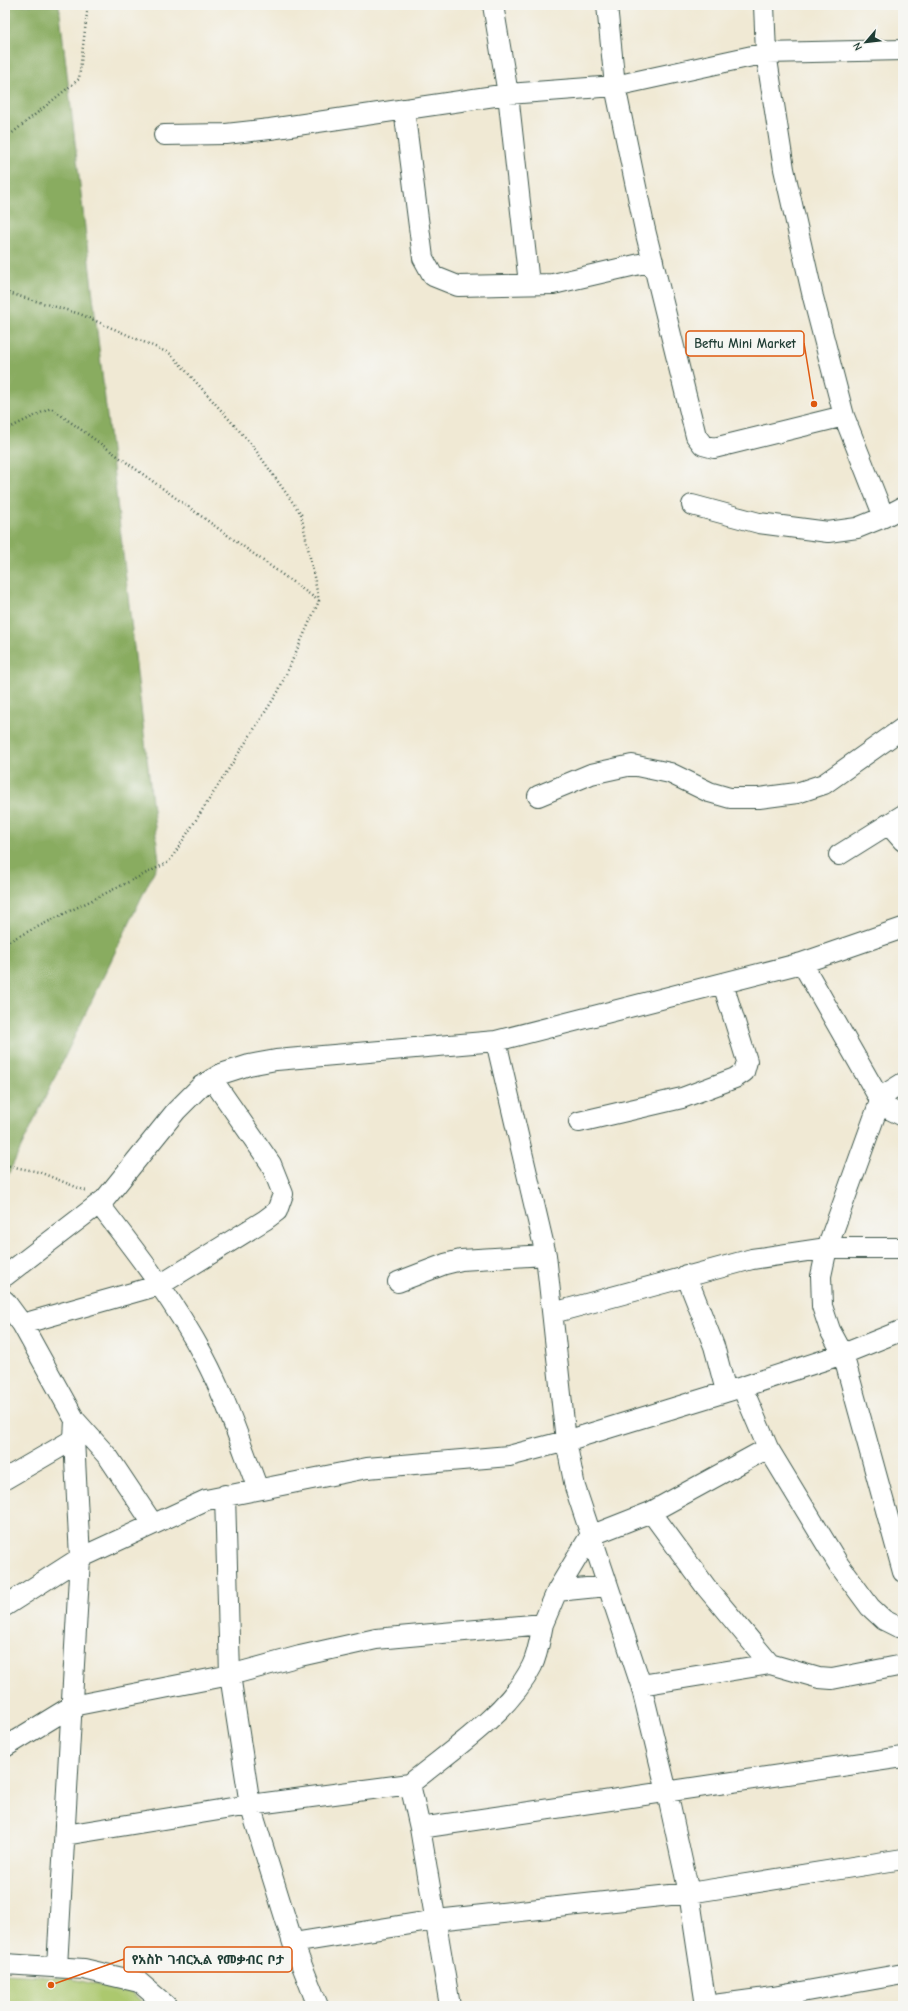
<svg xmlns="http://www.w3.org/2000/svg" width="908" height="2011" viewBox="0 0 908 2011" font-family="'Comic Neue','Noto Sans Ethiopic',sans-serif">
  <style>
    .green { fill: #acc86e; stroke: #668251 }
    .forest { fill: #89ac61; stroke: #54744a }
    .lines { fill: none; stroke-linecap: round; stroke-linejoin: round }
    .street-casing { stroke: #3e574c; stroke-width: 22 }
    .path { stroke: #3e574c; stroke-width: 2.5; stroke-dasharray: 1 3; stroke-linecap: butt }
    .street { stroke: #fff; stroke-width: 20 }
    .leader { fill: none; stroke: #de580e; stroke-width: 1.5 }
    .callout-dot { fill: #de580e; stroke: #f6f6f2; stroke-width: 1.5 }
    .callout { fill: #f6f6f2; stroke: #de580e; stroke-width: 1.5 }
    .callout-label { font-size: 13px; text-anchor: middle; font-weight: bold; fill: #1f3d34 }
  </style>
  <rect width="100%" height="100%" fill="#f6f6f2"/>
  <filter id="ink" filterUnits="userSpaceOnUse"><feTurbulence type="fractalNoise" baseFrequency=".025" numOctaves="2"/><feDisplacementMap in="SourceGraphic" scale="8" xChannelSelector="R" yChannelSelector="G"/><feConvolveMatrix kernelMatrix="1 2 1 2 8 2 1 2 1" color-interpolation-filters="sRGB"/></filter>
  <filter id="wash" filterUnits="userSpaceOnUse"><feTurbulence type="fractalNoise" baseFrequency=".012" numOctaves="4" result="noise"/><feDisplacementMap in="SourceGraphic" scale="16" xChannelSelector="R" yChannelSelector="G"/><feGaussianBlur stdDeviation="0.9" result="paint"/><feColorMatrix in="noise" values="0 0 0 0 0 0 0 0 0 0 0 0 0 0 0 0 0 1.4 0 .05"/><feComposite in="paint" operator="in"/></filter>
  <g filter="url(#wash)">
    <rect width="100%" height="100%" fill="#f0e9d4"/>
    <path class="green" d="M5 1974 63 1977 130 1992 146 2006H5Z"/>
    <path class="forest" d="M5 5H59L159 861 5 1181Z"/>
  </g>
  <g filter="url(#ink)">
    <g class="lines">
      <defs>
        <path id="street" d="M493 5 508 94 529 284
          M607 5 615 86 645 230 696 436 703 445 714 448 844 416
          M764 5 766 53 784 169 813 297 844 416 884 517 903 507
          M404 109 423 258 433 276 458 286 553 284 653 261
          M164 135 226 134 270 129 508 94 615 86 766 53 903 50
          M692 505 759 523 828 532 857 528 884 517
          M538 796 591 774 632 765 670 773 709 792 730 798H759L797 793 824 784 903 728
          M888 824 903 841
          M839 855 903 815
          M802 963 879 1098V1104L827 1248 821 1276 822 1306 830 1330 843 1354 903 1572
          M496 1041 546 1255 566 1441 575 1487 641 1685 667 1792 689 1893 706 2006
          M879 1098 903 1083
          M879 1104 903 1116
          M579 1122 682 1098 735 1078 744 1072 747 1061 723 984
          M99 1204C137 1253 175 1302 204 1357 226 1398 241 1445 258 1489
          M686 1275 714 1346 726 1391
          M5 1276 105 1199 176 1111 201 1086 221 1074 249 1065 276 1060 496 1041 802 963 903 928
          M398 1282 445 1264 461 1260 546 1255
          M5 1301 22 1324 75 1420 74 1439 80 1558 57 1967
          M553 1313 752 1259 827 1248H903
          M22 1324 160 1285 265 1220 277 1211 283 1194 271 1164 212 1079
          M742 1387 768 1448 839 1565 870 1607 884 1620 898 1627H903
          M75 1420 109 1458 153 1524
          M5 1479 74 1439
          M225 1495 230 1675 250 1805 293 1943 318 2006
          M651 1512 706 1587 770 1664 819 1678 832 1679 903 1665
          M557 1591 607 1586
          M5 1606 80 1558 206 1500 367 1468 509 1456 566 1441 742 1387 843 1354 903 1330
          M641 1685 770 1664
          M5 1747 72 1706 230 1675 300 1656 376 1639 543 1624 557 1591 590 1536 651 1512 768 1448
          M410 1784C450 1751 509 1713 532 1666 538 1654 540 1638 543 1624
          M420 1828 903 1757
          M65 1835 250 1805 410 1784 420 1828 450 2006
          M293 1943 436 1920 689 1893 903 1859
          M5 1964 84 1969 139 1982 167 2006
          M706 2006 773 1997 903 1974"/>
      </defs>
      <use href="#street" class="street-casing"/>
      <path class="path" d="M5 135 11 134 79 79 88 5
        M5 292 80 314 171 354 252 445 301 514 319 601 278 692 169 862 5 943
        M5 430 51 408 319 601
        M5 1165 39 1172 86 1191"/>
      <use href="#street" class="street"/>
    </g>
  </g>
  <path class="leader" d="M814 404L804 343M51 1985L124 1959"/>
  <g class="callout-dot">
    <circle cx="814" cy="404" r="4"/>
    <circle cx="51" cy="1985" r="4"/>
  </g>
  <g class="callout">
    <rect x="686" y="331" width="118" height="25" rx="4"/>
    <rect x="124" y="1947" width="168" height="25" rx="4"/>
  </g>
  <g class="callout-label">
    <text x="745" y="348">Beftu Mini Market</text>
    <text x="208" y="1964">የአስኮ ገብርኢል የመቃብር ቦታ</text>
  </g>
  <rect width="908" height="2011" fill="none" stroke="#f6f6f2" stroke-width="20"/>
  <g transform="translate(866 42) rotate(242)" stroke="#f6f6f2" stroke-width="3" paint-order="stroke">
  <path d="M0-3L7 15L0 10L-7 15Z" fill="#1f3d34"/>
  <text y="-6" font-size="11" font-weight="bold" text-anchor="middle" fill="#1f3d34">N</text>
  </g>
</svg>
